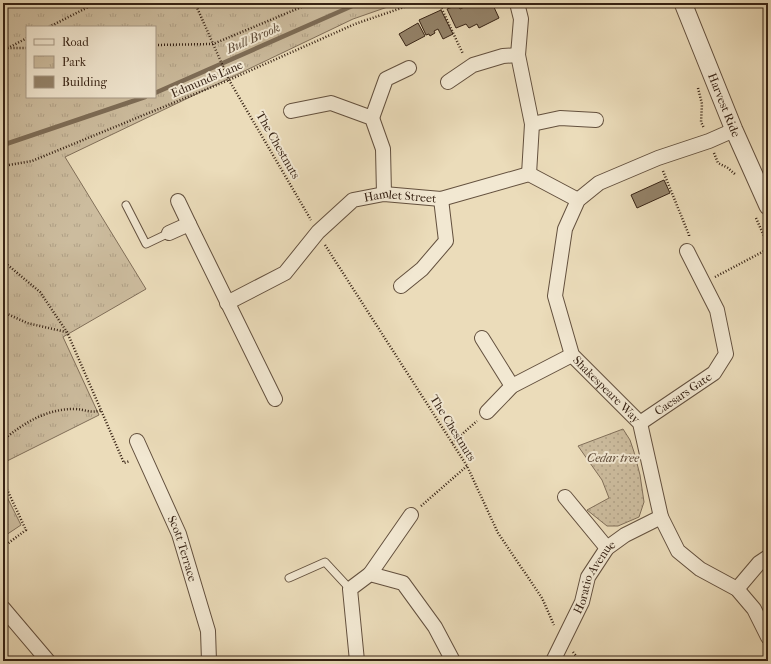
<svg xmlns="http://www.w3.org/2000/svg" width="771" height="664" viewBox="0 0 771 664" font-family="'IM FELL French Canon',serif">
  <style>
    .park { fill: url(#park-tufts); stroke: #816f59; fill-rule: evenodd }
    .garden { fill: url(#garden-dots); stroke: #816f59 }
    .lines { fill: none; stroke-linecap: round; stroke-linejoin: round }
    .stream { stroke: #7d6c56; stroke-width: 4.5 }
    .building { fill: #94836a; stroke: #362214 }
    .service-casing { stroke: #63503e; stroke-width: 9 }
    .minor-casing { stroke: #63503e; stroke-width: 16 }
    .tertiary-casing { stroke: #63503e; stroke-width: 19 }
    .path { stroke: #362214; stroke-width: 2.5; stroke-dasharray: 1 2; stroke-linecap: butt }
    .service { stroke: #f2e8d2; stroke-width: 7 }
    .minor { stroke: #f2e8d2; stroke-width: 14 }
    .tertiary { stroke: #f2e8d2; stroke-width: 17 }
    .labels { text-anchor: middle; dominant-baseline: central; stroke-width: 4; stroke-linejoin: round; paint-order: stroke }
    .street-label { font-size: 12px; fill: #362214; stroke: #f2e8d2 }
    .park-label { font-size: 12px; font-style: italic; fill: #5c4836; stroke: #f2e8d2 }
    .water-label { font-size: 13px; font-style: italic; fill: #604d3a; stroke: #f2e8d2 }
  </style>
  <defs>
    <pattern id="park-tufts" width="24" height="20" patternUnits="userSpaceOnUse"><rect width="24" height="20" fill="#ccbc9e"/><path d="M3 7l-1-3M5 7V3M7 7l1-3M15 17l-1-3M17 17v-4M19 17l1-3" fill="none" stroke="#b0a187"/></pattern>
    <pattern id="garden-dots" width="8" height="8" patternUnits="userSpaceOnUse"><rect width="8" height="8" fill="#ccbc9e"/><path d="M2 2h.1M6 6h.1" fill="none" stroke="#b0a187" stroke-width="1.8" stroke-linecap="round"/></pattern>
  </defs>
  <rect width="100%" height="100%" fill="#ebdcba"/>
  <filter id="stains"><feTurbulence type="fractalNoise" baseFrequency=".005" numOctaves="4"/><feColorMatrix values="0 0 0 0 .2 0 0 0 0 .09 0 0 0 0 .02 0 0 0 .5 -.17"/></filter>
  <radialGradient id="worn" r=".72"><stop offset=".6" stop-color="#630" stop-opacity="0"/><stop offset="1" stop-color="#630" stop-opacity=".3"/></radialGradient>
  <path class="park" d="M3 3H399L353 19 65 157 146 289 63 337 99 415 3 463ZM27 27H155V97H27Z
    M3 489 21 525 3 537Z"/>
  <path class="garden" d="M623 429 630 440 634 452 640 475 644 502 639 517 618 526H607L587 510 609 498 602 480 578 446Z"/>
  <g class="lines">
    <path class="stream" d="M155 93 359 3
      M3 145 145 97"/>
  </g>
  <path class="building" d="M473 3H480L481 6 487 3H492L499 18 479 28 477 24 469 28 466 24 456 28 447 9 458 5 460 9Z
    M441 10 453 34 443 39 438 29 434 31 435 33 430 36 429 34 426 35 419 20Z
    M418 23 425 36 406 46 399 34Z
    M664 180 670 193 637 208 631 195Z"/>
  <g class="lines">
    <defs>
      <path id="service" d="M126 205 146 244 169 233
        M289 578 325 562 350 589"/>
      <g id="minor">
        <path d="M517 3 521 19 518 55 532 124 529 174"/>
        <path d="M448 82 473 65 503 56 518 55"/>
        <path d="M291 111 331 103 372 118 383 149 384 194"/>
        <path d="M372 118 386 79 409 68"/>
        <path d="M532 124 560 118 596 120"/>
        <path id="s1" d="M734 130 709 141 658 158 599 183 578 200 565 229 555 296 572 355 640 423 661 517 678 551 700 569 737 589 754 609 768 637"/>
        <path d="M178 201 189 224"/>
        <path d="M169 233 189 224 275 399"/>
        <path d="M401 286 422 269 446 241 441 199"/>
        <path id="s2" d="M227 303 285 273 318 232 353 200 384 194 441 199 529 174 578 200"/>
        <path d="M482 338 512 386"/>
        <path d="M487 412 512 386 572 355"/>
        <path id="s3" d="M640 423 714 373 726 354 717 310 687 251"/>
        <path id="s4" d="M137 441 179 534 208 631 209 661"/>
        <path d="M565 497 607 548"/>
        <path d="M370 574 411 515"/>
        <path d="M737 589 759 563 768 557"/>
        <path d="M3 608 48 661"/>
        <path d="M357 661 350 589 370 574 403 583 435 627 453 661"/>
        <path id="s5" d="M553 661 582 602 588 577 607 548 625 535 661 517"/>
      </g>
      <g id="tertiary">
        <path id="s6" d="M683 3 734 130 768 206"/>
      </g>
    </defs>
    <use href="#service" class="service-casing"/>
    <use href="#minor" class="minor-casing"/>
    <use href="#tertiary" class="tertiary-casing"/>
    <path class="path" d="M195 3 229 80 311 220
      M439 3 463 54
      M49 27 96 3
      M27 38 8 48H27
      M155 45 213 44 311 3
      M3 51 8 48
      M698 88 702 104 701 122 704 128
      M714 153 718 163 728 168 736 175
      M3 166 32 161 229 80 355 24 416 3
      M663 171 689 235V237
      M756 218 768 245
      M325 245 467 466 498 533 542 598 554 625
      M3 261 40 292 67 332 124 463 130 461
      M715 277 768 249
      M3 312 27 323 66 332
      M3 440C24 423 46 409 74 409 85 409 90 414 102 410
      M452 443 477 421
      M3 481 26 530 3 547
      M421 506 467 466
      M573 652 580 661"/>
    <use href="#service" class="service"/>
    <use href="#minor" class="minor"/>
    <use href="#tertiary" class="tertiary"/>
  </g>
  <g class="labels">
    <g class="street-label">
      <text transform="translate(207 79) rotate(-23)">Edmunds Lane</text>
      <text stroke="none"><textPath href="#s6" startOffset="110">Harvest Ride</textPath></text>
      <text transform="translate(278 145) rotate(60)">The Chestnuts</text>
      <text stroke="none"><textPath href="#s2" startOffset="213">Hamlet Street</textPath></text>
      <text stroke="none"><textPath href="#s1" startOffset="382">Shakespeare Way</textPath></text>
      <text stroke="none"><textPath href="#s3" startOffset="52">Caesars Gate</textPath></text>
      <text transform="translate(453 428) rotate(58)">The Chestnuts</text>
      <text stroke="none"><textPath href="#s4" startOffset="117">Scott Terrace</textPath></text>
      <text stroke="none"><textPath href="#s5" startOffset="94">Horatio Avenue</textPath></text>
    </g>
    <g class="park-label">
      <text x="613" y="458">Cedar tree</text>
    </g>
    <g class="water-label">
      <text transform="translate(253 38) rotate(-24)">Bull Brook</text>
    </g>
  </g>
  <rect width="771" height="664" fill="none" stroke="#ebdcba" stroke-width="16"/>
  <rect x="4" y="4" width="763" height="656" fill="none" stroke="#362214" stroke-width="2"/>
  <rect x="8" y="8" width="755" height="648" fill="none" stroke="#362214"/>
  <rect x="26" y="26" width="130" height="72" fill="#f2e8d2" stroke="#a79986"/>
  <rect x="34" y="39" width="20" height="6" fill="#f2e8d2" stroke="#a79986"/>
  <text x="62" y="46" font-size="12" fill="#362214">Road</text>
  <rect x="34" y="56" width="20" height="12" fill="url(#park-tufts)" stroke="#a79986"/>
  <text x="62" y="66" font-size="12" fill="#362214">Park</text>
  <rect x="34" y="76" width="20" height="12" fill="#94836a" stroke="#a79986"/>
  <text x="62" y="86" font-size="12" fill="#362214">Building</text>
  <rect width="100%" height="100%" filter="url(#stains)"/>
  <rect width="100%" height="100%" fill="url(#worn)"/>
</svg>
